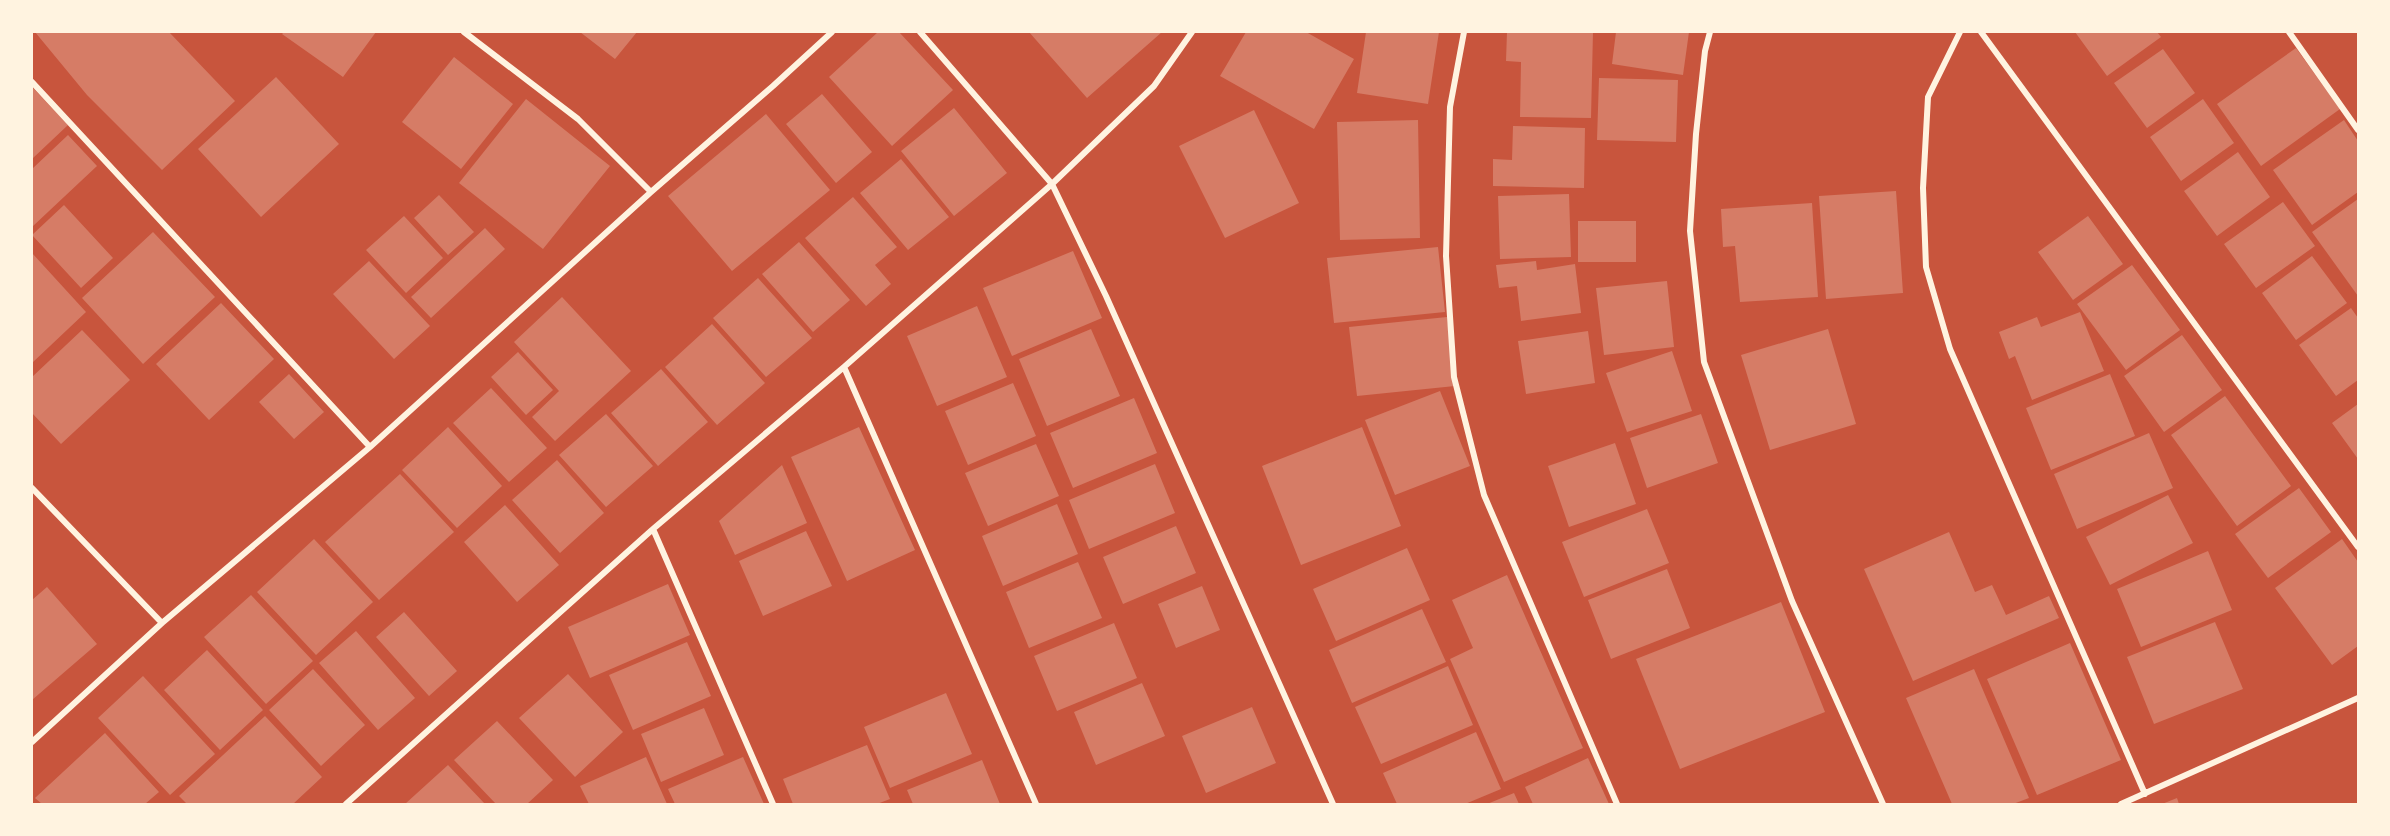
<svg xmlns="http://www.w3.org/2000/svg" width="2390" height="836" viewBox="0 0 2390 836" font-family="'Fira Sans',sans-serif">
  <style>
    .building { fill: #d67c66 }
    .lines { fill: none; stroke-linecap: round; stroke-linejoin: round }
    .minor { stroke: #fff3e0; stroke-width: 6 }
  </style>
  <rect width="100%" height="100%" fill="#c8553d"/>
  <path class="building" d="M35 32H169L235 101 162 170 87 95Z
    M284 32H376L343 77 282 34Z
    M580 32H637L615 59Z
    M878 32H899L953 90 892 146 829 77Z
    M1029 32H1162L1087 98Z
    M1246 32H1306L1354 59 1314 129 1220 76Z
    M1366 32H1439L1428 104 1357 93Z
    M1507 32H1593L1591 118 1520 117 1521 62 1506 61Z
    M1616 32H1689L1683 75 1612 64Z
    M2075 32H2157L2161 37 2107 76Z
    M2296 48 2340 109 2261 166 2217 104Z
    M2163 49 2195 93 2147 128 2114 83Z
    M454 57 513 104 461 169 402 122Z
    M276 77 339 144 261 217 198 149Z
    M1599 78 1678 80 1676 142 1597 140Z
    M32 87 68 125 32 159Z
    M822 94 872 152 836 183 786 124Z
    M526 99 610 166 543 249 459 183Z
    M2203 99 2234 143 2181 181 2150 137Z
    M954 108 1007 173 954 216 901 151Z
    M1254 110 1299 203 1225 238 1179 146Z
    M766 114 830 190 732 271 668 196Z
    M1418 120 1420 238 1340 240 1337 122Z
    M2344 120 2358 141V192L2312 225 2273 170Z
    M1513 126 1585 128 1584 188 1493 186V159L1512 160Z
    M68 135 97 166 32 227V169Z
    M2238 152 2270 197 2217 236 2184 191Z
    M901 159 949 217 908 250 860 193Z
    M1896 191 1903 293 1826 299 1819 196Z
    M1569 194 1571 257 1500 259 1498 196Z
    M439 195 474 232 448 255 414 218Z
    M853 197 897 247 875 265 891 284 866 306 805 238Z
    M2358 199V296L2312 232Z
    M2283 202 2315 246 2256 288 2224 244Z
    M1812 203 1818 297 1740 302 1735 246 1723 247 1721 209Z
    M64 205 113 258 81 288 32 235Z
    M404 216 443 258 406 293 366 250Z
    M2088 216 2123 264 2073 300 2038 252Z
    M1578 221H1636V262H1578Z
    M485 228 505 249 431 318 411 297Z
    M153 232 215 297 143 364 82 298Z
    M799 242 850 300 813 332 762 274Z
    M1438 247 1445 312 1334 323 1327 258Z
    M1073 251 1102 318 1012 356 983 288Z
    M32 253 86 312 32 363Z
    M2312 256 2347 303 2296 340 2262 293Z
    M369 261 430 326 394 359 333 294Z
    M1536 261 1537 270 1575 264 1581 313 1521 321 1517 286 1499 288 1496 265Z
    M2132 265 2180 330 2126 370 2077 304Z
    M758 278 812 338 766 377 713 318Z
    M1667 281 1674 347 1604 355 1596 288Z
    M562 297 631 371 555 441 532 417 559 391 514 342Z
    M221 303 274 359 209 420 156 364Z
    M977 306 1007 377 937 406 907 336Z
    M2351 308 2358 318V380L2336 396 2299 345Z
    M2080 312 2104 371 2032 400 2015 356 2009 359 1999 332 2037 317 2041 327Z
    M1447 317 1455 386 1357 396 1349 327Z
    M712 324 765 383 717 425 665 367Z
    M1091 329 1120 396 1047 426 1019 359Z
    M1828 329 1856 424 1770 450 1741 355Z
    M82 330 130 380 61 444 32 413V377Z
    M1588 331 1595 383 1526 394 1518 341Z
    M2182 335 2222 390 2164 432 2124 376Z
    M1672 351 1692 411 1627 432 1606 373Z
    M518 352 553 390 526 415 491 377Z
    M661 369 708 422 658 466 611 413Z
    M289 374 324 412 294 439 259 402Z
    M2110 374 2135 436 2051 470 2026 408Z
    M1013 383 1036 436 968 465 945 411Z
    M491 388 547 448 509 482 453 423Z
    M1440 391 1470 466 1395 495 1365 420Z
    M2225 396 2291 486 2237 526 2171 435Z
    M1134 398 1157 453 1073 488 1050 433Z
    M2358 404V459L2332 423Z
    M606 414 653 466 606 507 559 455Z
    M1701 414 1718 463 1647 488 1630 438Z
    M448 427 502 486 457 528 402 470Z
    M859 427 915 550 847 581 791 457Z
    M1362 427 1401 526 1301 565 1262 466Z
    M2149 433 2173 488 2077 529 2054 474Z
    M1615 443 1636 504 1569 527 1548 466Z
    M1036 444 1059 496 988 526 965 473Z
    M557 460 604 513 560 553 512 500Z
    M1155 464 1175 513 1089 549 1069 500Z
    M782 465 807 523 735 555 719 521Z
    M400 474 454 532 379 600 325 542Z
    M2299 488 2331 532 2268 578 2235 534Z
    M2168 495 2193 543 2110 585 2086 537Z
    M1057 504 1078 554 1003 586 982 536Z
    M505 505 559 565 517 602 464 542Z
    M1647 509 1669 563 1584 597 1562 542Z
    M1176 526 1196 573 1123 604 1103 557Z
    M806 531 832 586 763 616 739 561Z
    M1949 532 1975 592 1992 585 2006 615 2049 596 2059 618 1913 681 1864 569Z
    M314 539 373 602 316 655 257 592Z
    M2342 539 2358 562V646L2332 665 2275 588Z
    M1407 548 1430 600 1336 641 1313 589Z
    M2208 551 2232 610 2141 647 2117 589Z
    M1078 562 1102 618 1029 648 1006 592Z
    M1667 569 1690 628 1611 659 1588 600Z
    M1507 575 1583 748 1504 782 1450 659 1473 648 1452 600Z
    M668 584 690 635 590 678 568 627Z
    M1202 586 1220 630 1176 648 1158 604Z
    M47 587 97 644 32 700V600Z
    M251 595 313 661 266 704 204 637Z
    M1781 602 1825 712 1680 769 1636 659Z
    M1422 609 1446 662 1352 703 1329 650Z
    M404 612 457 671 429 696 376 637Z
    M2215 622 2243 689 2154 724 2127 657Z
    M1114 623 1137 678 1057 711 1034 656Z
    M356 631 415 698 378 730 319 663Z
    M687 642 711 696 633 730 609 675Z
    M2070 643 2121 760 2037 795 1987 679Z
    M207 650 263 710 220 750 164 690Z
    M1448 666 1473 725 1381 764 1355 707Z
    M313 669 365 725 321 766 269 710Z
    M1974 669 2029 798 2013 804H1952L1906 698Z
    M568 674 623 732 575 777 519 718Z
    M143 676 215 754 170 795 98 718Z
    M1142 683 1165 736 1096 765 1074 712Z
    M946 693 972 754 890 788 864 727Z
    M1252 707 1276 763 1206 793 1182 736Z
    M704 708 724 755 661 782 641 734Z
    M265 716 322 777 293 804H187L179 796Z
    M497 721 553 780 527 804H496L454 760Z
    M1476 732 1501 789 1465 804H1397L1383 773Z
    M105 733 159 792 145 804H42L35 798Z
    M867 745 890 799 877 804H793L783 779Z
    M646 757 667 804H589L580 786Z
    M743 757 764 804H675L668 789Z
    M1588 758 1609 804H1533L1525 787Z
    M982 760 1000 804H913L907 790Z
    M448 765 485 804H405Z
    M1514 793 1519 804H1487Z
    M2177 798 2179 804H2162Z"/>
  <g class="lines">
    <path class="minor" d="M464 32 578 119 651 192
      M920 32 1052 184 1106 296 1333 804
      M1464 32 1450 107 1446 256 1454 377 1484 495 1617 804
      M1710 32 1705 51 1696 134 1690 231 1704 362 1792 601 1883 804
      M1960 32 1928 97 1923 188 1926 267 1950 349 2145 794
      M1981 32 2358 547
      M2289 32 2358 130
      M32 82 370 447
      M844 367 1036 804
      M32 488 162 623
      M653 529 773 804
      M32 742 162 623 370 447 651 192 773 86 832 32
      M346 804 653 529 844 367 1052 184 1154 86 1192 32
      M2121 804 2358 698"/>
  </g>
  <rect width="2390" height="836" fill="none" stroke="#fff3e0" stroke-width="66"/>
</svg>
